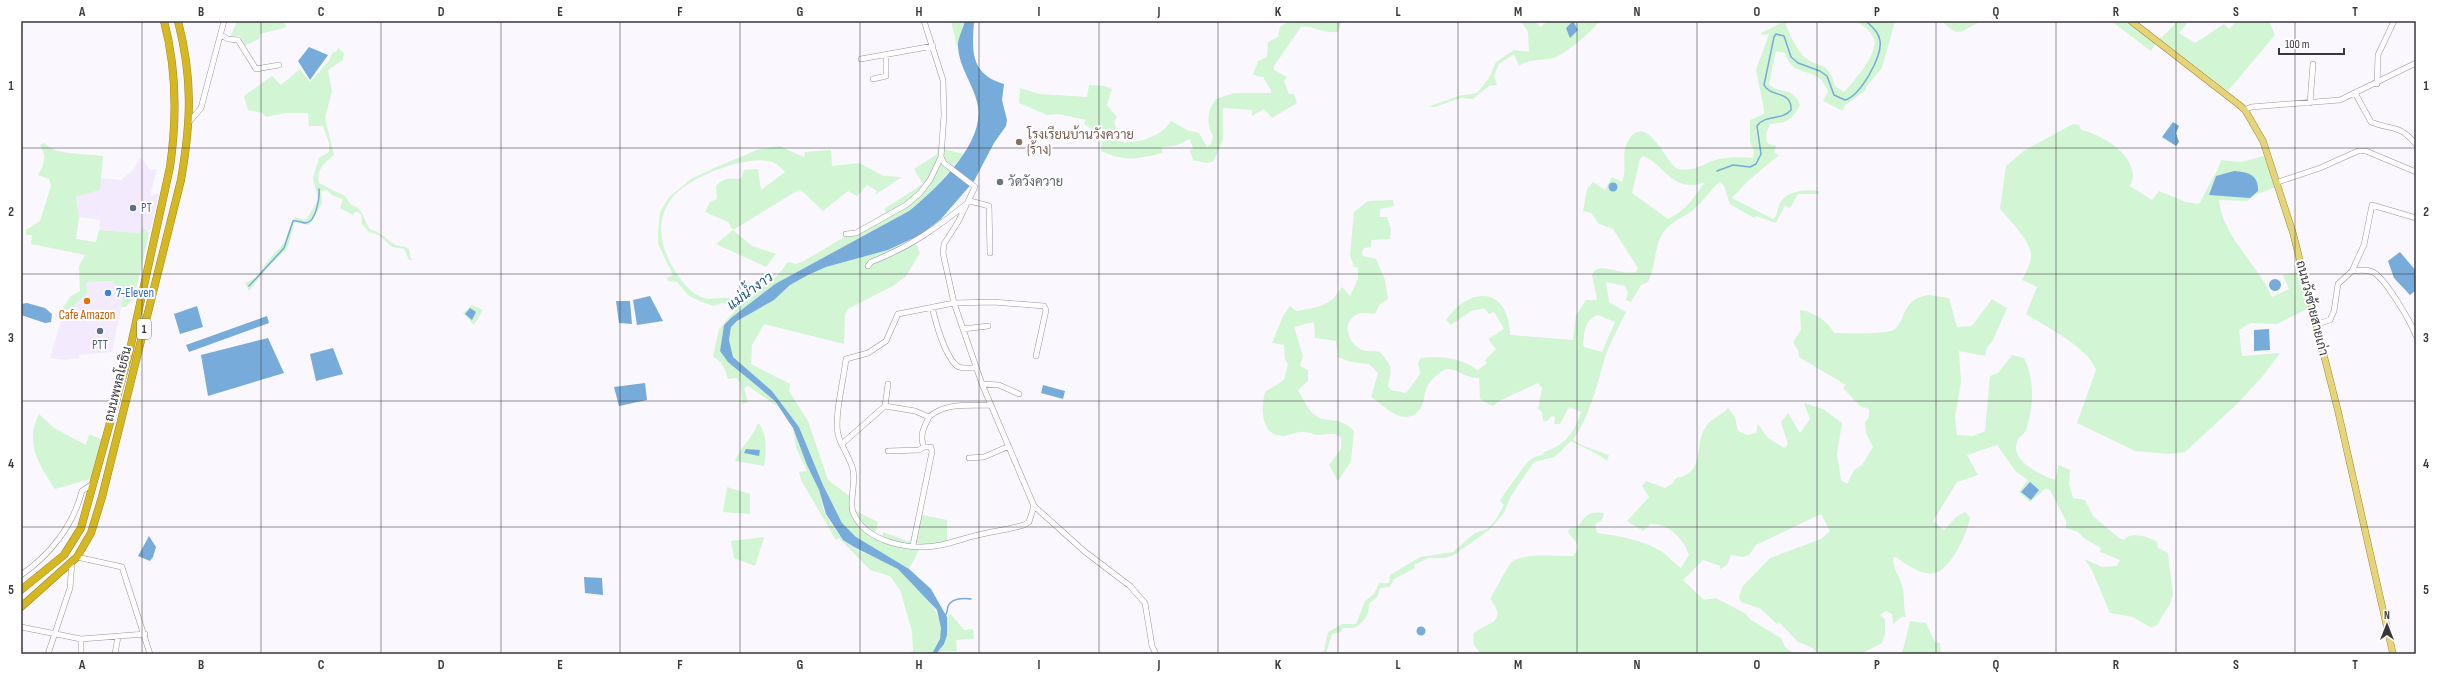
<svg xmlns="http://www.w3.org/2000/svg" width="2437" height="675" viewBox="0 0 2437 675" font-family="'Sofia Sans Condensed',Sarabun,sans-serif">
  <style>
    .built { fill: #f4eafe }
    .green { fill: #d2f5d4; fill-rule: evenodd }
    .water { fill: #77abd9 }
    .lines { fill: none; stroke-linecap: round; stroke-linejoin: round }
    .stream { stroke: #77abd9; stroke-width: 1.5 }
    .minor-casing { stroke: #9b93a3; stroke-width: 6 }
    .major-casing { stroke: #9e8a2b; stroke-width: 7 }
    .highway-casing { stroke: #9e8a2b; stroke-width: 8 }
    .minor { stroke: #fff; stroke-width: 5 }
    .major { stroke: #e5d47a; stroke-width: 6 }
    .highway { stroke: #d4b721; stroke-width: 7 }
    .grid { fill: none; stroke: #39363d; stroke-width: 1; stroke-opacity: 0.55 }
    .education-dot { fill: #8d6e63; stroke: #fff; stroke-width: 1.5 }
    .worship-dot { fill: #6b7280; stroke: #fff; stroke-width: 1.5 }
    .service-dot { fill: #5c6f8a; stroke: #fff; stroke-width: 1.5 }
    .shop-dot { fill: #3f7fe0; stroke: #fff; stroke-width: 1.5 }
    .food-dot { fill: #e8710a; stroke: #fff; stroke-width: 1.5 }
    .labels { text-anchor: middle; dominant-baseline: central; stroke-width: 4; stroke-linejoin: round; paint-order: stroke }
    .shield { fill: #fff; stroke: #747277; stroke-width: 1 }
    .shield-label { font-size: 12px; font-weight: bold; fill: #39363d }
    .education-label { font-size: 13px; fill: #785e54; stroke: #fff; text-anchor: start }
    .worship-label { font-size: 13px; fill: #5b616d; stroke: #fff; text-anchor: start }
    .service-label { font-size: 13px; fill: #4e5e75; stroke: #fff; text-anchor: start }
    .shop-label { font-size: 13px; fill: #366cbe; stroke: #fff; text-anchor: start }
    .street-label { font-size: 13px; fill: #39363d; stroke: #fff }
    .food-label { font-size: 13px; fill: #c56008; stroke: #fff }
    .water-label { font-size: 14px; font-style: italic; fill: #1c5681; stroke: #fff }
    .neatline { fill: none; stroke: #39363d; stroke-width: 1.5 }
    .grid-label { font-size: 13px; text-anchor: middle; font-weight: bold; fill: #39363d }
  </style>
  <rect width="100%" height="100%" fill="#fbf7fe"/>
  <path class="built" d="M139 159 143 160 150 170 157 169 150 196 159 193 149 234 142 226 140 233 99 230 100 220 79 217 76 197 100 190V178L121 180 134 169Z
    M113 281 124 292 112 352 79 355V358L65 360 50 358 62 317 87 293 85 282Z"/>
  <path class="green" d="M237 21H282L287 27 260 34 259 39 244 46 240 36H231Z
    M951 21H965L957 47Z
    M1289 21H1342L1338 32C1322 34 1314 25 1301 27L1274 66V70L1287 77 1284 81 1289 94H1294L1297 103 1272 118 1264 109 1252 116V110L1223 108V139L1213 162 1206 163 1193 160 1190 150 1193 149 1190 139 1175 146 1161 147 1163 153C1137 159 1126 162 1101 151L1102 136 1084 124 1086 120 1058 114 1047 115 1019 103 1020 88 1040 94 1087 97 1089 85 1104 86 1112 89 1107 105 1117 117 1114 122 1121 142C1138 144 1162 136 1171 121L1187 130 1199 133 1207 147 1211 144 1213 136C1206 123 1207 111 1216 99L1234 93H1271V90L1263 77 1253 75 1258 61 1267 57 1268 42 1278 37 1280 27Z
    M1521 21H1536L1540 27 1548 21H1601C1588 33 1574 48 1558 56 1546 62 1531 57 1519 66L1514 54 1499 64 1494 76 1497 85 1489 86 1473 99 1461 98 1435 107H1428L1458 96 1477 93 1489 78 1496 62 1514 50 1529 52 1528 32Z
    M1785 21C1787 30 1798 53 1806 58 1823 71 1827 59 1835 86L1844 92C1853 83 1879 52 1874 39 1871 31 1862 25 1856 21H1895L1882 68 1866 87V90L1844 106 1843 111 1823 101 1828 92C1826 88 1823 81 1819 78 1805 68 1792 75 1785 53L1776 51 1769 84C1777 94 1794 86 1800 105 1792 120 1787 123 1770 124L1766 134 1767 143 1776 146 1774 153 1779 155 1748 181 1732 198 1773 219C1778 215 1777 210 1779 205 1786 190 1806 189 1819 191V194H1798L1790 208 1785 205 1776 223 1756 216 1754 218 1730 204 1724 186 1720 182C1710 190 1702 203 1692 211 1682 218 1670 222 1663 233 1654 247 1656 266 1648 282L1641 285 1631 302 1626 300 1628 293 1625 286 1606 282 1609 302 1626 312C1619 327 1610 342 1605 357 1597 385 1590 416 1573 440L1584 446 1609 455 1607 461C1596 452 1583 448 1571 441L1555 457 1534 462 1511 496 1504 513 1489 530 1454 555 1445 558H1428L1414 565 1415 568 1394 579 1390 587 1380 588 1378 596 1369 604C1369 615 1364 623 1354 628H1343L1341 632 1332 634 1326 654H1323L1328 632 1342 624H1356L1365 601 1374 594 1379 583H1389L1390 575 1420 557 1453 552 1475 533 1487 529 1495 521 1504 505 1500 501C1502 497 1525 464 1529 461 1533 457 1539 456 1543 454L1544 452C1564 446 1575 432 1581 412L1569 407 1560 424H1554L1555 417 1552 416 1546 422 1543 420 1542 412 1538 409 1542 388 1538 383 1499 401 1493 406 1480 399 1479 378C1465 378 1459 370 1449 369 1442 369 1441 373 1436 376 1418 391 1431 398 1416 414 1398 424 1384 405 1371 397L1378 373 1369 364 1351 362 1338 357 1336 341 1315 338 1314 322 1294 327 1303 356 1300 366 1308 370V381L1298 390C1303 398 1308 411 1316 416 1329 424 1338 415 1354 431L1351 461 1338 481 1329 465 1341 449V438C1334 431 1327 435 1318 435 1313 435 1310 432 1305 432 1298 431 1291 435 1284 436 1260 437 1261 407 1265 392L1284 380 1288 364 1285 360 1284 345 1272 343 1283 316 1290 306 1296 311C1318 307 1330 307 1342 287L1350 296 1358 279V268L1354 267 1350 255 1354 212 1368 201 1393 200 1394 206 1380 209V217H1387L1391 229 1390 239 1371 240V247L1364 248 1362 253 1363 256 1376 259 1385 280 1388 299 1380 304 1375 314C1369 314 1362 312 1356 315 1341 322 1348 344 1362 350 1367 352 1374 350 1380 352 1393 367 1392 368 1388 386L1391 390 1406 393 1420 374 1418 362 1421 358C1441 355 1461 358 1478 370L1487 363 1485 360 1496 349 1488 339 1504 329 1494 312 1489 314 1484 308 1471 311 1451 325 1446 320C1470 285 1509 287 1510 335L1573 340 1576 315 1586 300H1597L1592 275 1595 270C1604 264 1621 275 1636 272L1638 268 1613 229 1599 224 1591 213 1583 211 1587 189 1593 182 1605 190 1612 177 1622 182C1628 167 1620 155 1628 141 1647 109 1666 165 1678 169 1694 173 1705 162 1719 159 1730 157 1742 157 1753 158L1754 151 1750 142V120L1764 114V109L1756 70 1769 34 1762 35 1761 33ZM1643 156C1662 163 1669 186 1693 185 1697 185 1701 183 1705 182 1692 199 1688 209 1668 219L1632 193 1640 159ZM1598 315 1615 322 1602 352 1584 347 1583 344C1585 331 1584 320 1598 315Z
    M1942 21H1981C1960 32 1960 39 1942 21Z
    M2111 21H2126L2156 43 2151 51Z
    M2178 21H2189L2179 33 2195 43 2224 24 2229 29 2237 21H2269L2275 35 2228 91 2159 38 2163 36Z
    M338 48 344 53 343 60 328 70 332 91 325 118 334 155C324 163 316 170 319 183L345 196 351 205C365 209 362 218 370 229 381 232 385 238 394 244 399 247 404 245 409 249L411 259 414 260H409L404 249 392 247 379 235 369 232 362 224 361 214 356 211 353 215 340 208 343 199 332 195 327 190 321 191 322 203 311 223 308 225 295 222 287 249 268 267 249 291 245 283 257 277 266 263 284 243 293 219 295 217 306 220 318 200 313 178 319 158 329 152V143L323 126H309L308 113H285L266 117 262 113 248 110 244 96 272 76 281 85 300 69 310 82 328 62 333 52H336Z
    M2073 124 2079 125 2081 130C2103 134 2144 160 2130 186L2152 200 2159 191 2186 202 2199 204 2218 169 2221 160 2241 162 2264 156 2276 187 2255 195 2247 201 2219 200C2222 236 2257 263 2272 297L2289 289 2283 275 2300 272 2309 308 2277 324 2251 323 2239 330 2242 356 2280 353 2262 377 2237 404 2185 452 2169 454 2135 451 2077 423 2096 370C2088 347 2046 327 2026 314L2037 287 2022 280C2026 272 2032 262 2031 253 2029 240 2009 219 2000 209L2006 166 2025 150Z
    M44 143C53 155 88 154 103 156L100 190 76 197 79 217 76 239 96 242 99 230 140 233 142 226 149 234 135 295 126 307H121L124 292 118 290 113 281 86 282 87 293 62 317 60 311 71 296 80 291 79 266 85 255 31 244 32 235H26V230L40 221 51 186 49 179 38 175C44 165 47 156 40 145Z
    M779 146 804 157 805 152 831 150 832 166 859 163 884 176 902 177 875 195 877 191 867 185 857 196 848 191 823 211 800 189 733 230 752 246 776 254 766 267 716 244 733 230 728 222 705 212 710 202 717 199 716 186C723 178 731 178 741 179L744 170 758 169 761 190 785 172C780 167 775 162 768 161 743 156 687 178 672 198 655 220 660 247 674 269 680 279 689 292 701 297 710 301 718 297 727 298 733 298 739 301 744 303L778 275 788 262 796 264 804 261 886 212 884 209 923 184 914 169 937 154 939 148 964 154 928 196 909 211 775 284 744 308 724 325 720 351 750 381 776 401 777 406 748 386 744 388 748 402 742 404 740 382 736 378 728 379C725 369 723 362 713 357L719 329 738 307 722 303 713 306 702 302 689 296 677 282 668 281 667 278 673 275 658 244V233L660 212 669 197 691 179 714 168 757 150Z
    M914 239 920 253 906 276 893 286 848 309 845 315 844 344 764 324 752 345 751 364 790 384 789 391 808 421 828 480 855 500 854 510 878 522 875 534 882 536 883 532 910 542 918 514 947 520V544L919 550 909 569 867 545 856 537 842 523 823 485 799 427 772 391 733 357 729 340 731 327 737 321 774 300 790 285 808 275 826 267 888 250Z
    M1928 295 1949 298 1957 327 1972 326 1992 299 2007 308 1992 342 1987 347 1985 356 1959 351 1961 382 1955 417 1957 435 1973 436 1985 431 1990 376 1998 373 2012 355 2024 358C2035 380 2034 406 2026 430 2024 435 2018 437 2017 442 2010 462 2042 475 2055 480L2059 465 2070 470 2069 484 2073 498 2085 500 2093 516 2119 538 2124 540C2131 531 2149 537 2157 542L2158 548 2168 553 2173 594 2170 604 2156 626 2150 627 2133 617 2110 613 2091 568 2084 559 2102 567 2117 566 2120 560 2100 552 2101 548 2085 539 2078 532 2066 528V521L2050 490 2045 489 2030 502 2019 492 2028 480 2016 472 1997 445 1967 455 1978 475 1957 482 1933 521 1944 530 1956 517 1965 512 1970 517C1968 532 1951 569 1935 573 1924 577 1904 563 1896 557L1893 558C1893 569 1899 575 1902 585 1905 596 1903 607 1906 617H1902L1893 624 1892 614 1886 611 1880 615 1885 619V634L1882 643 1861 654H1819L1811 647 1798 642 1779 622 1777 624 1761 609 1741 602 1739 598 1742 587 1770 558 1821 539 1830 531 1821 514 1756 545 1749 555 1743 557 1731 555 1727 565 1720 569V566L1703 560 1683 580 1704 600 1716 598 1746 614 1751 620 1781 638 1785 647 1795 654H1481L1474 645 1473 634C1485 623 1510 623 1490 599 1497 588 1503 574 1510 564 1521 551 1557 557 1573 556 1584 544 1573 541 1568 532L1569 529 1577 527C1588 515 1586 511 1604 513L1602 520 1595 524 1597 533C1620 536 1642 540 1661 551 1668 556 1674 563 1681 568L1689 555C1684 539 1668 523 1651 524L1643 531 1627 521 1649 497 1642 486 1646 481 1665 488 1673 483 1676 478C1706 473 1694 445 1705 428 1711 418 1721 416 1728 408L1735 417 1738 431 1747 435 1756 433 1758 424 1768 438 1785 448 1788 444 1781 422 1788 413 1800 433 1810 419 1804 403 1823 409 1842 423 1837 454 1841 480 1847 484 1854 470 1862 465 1873 447 1866 433 1865 422 1869 418V409L1860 406 1843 388 1846 385 1799 357 1798 350 1793 342 1801 330 1800 310C1814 312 1828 321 1834 333 1847 333 1882 335 1893 330 1907 323 1899 300 1928 295Z
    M472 305 483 310 474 325 463 313Z
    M39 414 54 428 86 445 89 434 103 440 94 478 55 489C39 465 24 443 39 414Z
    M758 423C768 433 766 453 764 466L735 461C741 445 753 438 758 423Z
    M793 428C800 449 811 469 819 490 821 495 821 502 823 508 826 518 836 531 843 539 856 554 882 557 899 569 918 584 960 628 933 652L904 654 913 651 912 631 900 590 890 576 870 570 839 538 836 540 801 480 799 472 807 471 796 448Z
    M727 487 750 494V514L723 512Z
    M764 537 755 566 734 558 731 541Z
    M950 613 964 630 973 629 974 639 956 640 957 651H942L936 654C951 640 940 626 950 613Z
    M1910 621 1926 623 1935 642 1940 643 1941 654H1902Z"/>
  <path class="water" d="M965 21H974C972 51 970 74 1004 84L1002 100 1007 120 1006 126 994 143 974 181 941 219 922 234 888 250 826 267 808 275 790 285 774 300 737 321 731 327 729 340 733 357 772 391 799 427 823 485 842 523 856 537 909 569 931 589 947 617V635L944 644 936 654H922L933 652 940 639 941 628 937 610 898 569 854 547 843 540 826 514 819 490 807 465 793 428 775 401 728 362 720 351 724 325 731 318 775 284 909 211C936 189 988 141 977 102 973 84 959 67 958 47 957 40 963 29 965 21Z
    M1573 21 1578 30 1570 38 1566 28Z
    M309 47 328 55 310 80 298 61Z
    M2173 122 2179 126 2176 133 2179 142 2176 146 2162 137Z
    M2234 171C2248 172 2259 175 2258 191L2250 198 2209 195 2216 176Z
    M1608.5 187a4.5 4.5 0 1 1 9 0a4.5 4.5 0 1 1-9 0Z
    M2400 252 2416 271V290L2410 295 2394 278 2388 261Z
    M2269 285a6 6 0 1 1 12 0a6 6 0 1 1-12 0Z
    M650 296 663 321 637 325 633 300Z
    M616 301H630L632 324 619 323Z
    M27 303 45 308 52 314 51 322 45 323 21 315V304Z
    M197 306 203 327 180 334 174 314Z
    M470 308 476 312 472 320 465 314Z
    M267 316 269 323 189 352 186 345Z
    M2269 329 2270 350 2254 351V330Z
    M268 338 284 373 208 396 201 355Z
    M333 348 343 374 316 381 310 354Z
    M645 383 647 400 619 406 614 387Z
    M1043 385 1065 391 1063 399 1041 393Z
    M746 449 760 450 759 456 744 453Z
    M2030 482 2039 490 2031 500 2021 492Z
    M149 536 156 547 153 557 150 561 138 556Z
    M584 577 602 578 603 595 585 593Z
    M1416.5 631a4.5 4.5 0 1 1 9 0a4.5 4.5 0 1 1-9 0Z"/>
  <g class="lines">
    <path class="stream" d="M1717 171 1733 165 1750 167 1756 164 1761 154 1757 126C1765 114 1782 121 1791 110 1792 90 1771 98 1764 85L1774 37 1776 34 1784 36 1791 57 1798 63 1820 71 1827 76 1834 95 1845 100C1860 96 1883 56 1880 41 1879 32 1872 27 1866 21
      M249 286 284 248 293 221C297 220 301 223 306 223 316 222 320 197 319 189
      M945 616C948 612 947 610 948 606 952 598 963 598 971 599"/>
    <defs>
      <path id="minor" d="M924 21 943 80 944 115 941 157 944 163 975 187 958 222 944 244 943 253 954 303 982 384 1034 506 1084 551 1130 586 1145 603 1152 646 1156 654
        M221 35 228 39 238 40 256 69 279 65
        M861 59 933 46
        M873 79 886 76V56
        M2377 84 2378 55 2394 21
        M2355 93 2371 122C2392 131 2398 123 2416 144
        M2310 103 2313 64
        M2245 110 2251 107 2340 100 2416 63
        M189 122 201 108 224 21
        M2278 182 2320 168 2358 151H2366L2416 172
        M846 234 856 233 906 205 920 193 930 180 941 157
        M868 266 871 262C910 247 938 227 970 201L989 206 990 253
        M2352 271C2359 270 2366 269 2373 272 2385 278 2411 322 2416 336
        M932 307C936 323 944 355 957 366 961 369 971 368 976 368
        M2317 324 2330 320 2334 311 2338 284 2352 271 2364 245 2372 205 2416 218
        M963 329 988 326
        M982 384 999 385 1019 394
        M885 406 915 411 929 417C924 427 919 436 924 447H931L932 452 913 545
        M929 417C946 402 968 406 990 405
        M843 443 885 406 888 384
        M888 451 919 450 924 447
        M969 458 984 457 1007 447
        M1034 506 1029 522 1024 525C1010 529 996 531 982 534 968 537 955 542 941 545 912 551 865 543 853 512 849 502 856 483 853 470 850 457 840 445 838 434 834 417 844 378 846 359L868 353 886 341 898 314 954 303 993 302 1044 306 1046 310 1036 356
        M77 557 122 567 150 654
        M21 575C50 555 73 526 82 491L94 483
        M21 627 81 639 145 634
        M81 639V654
        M48 654 70 588 72 562
        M115 654 118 637"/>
      <path id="major" d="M2131 21 2238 104 2245 110 2263 141 2293 233 2338 411 2393 654"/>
      <path id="highway" d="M21 590 64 555 81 528 129 354 170 167C177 118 177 70 164 21
        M21 607 77 557 91 533 102 497 181 180C191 122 193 79 178 21"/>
    </defs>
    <use href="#minor" class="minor-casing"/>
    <use href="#major" class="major-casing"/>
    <use href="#highway" class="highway-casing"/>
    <use href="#minor" class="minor"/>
    <use href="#major" class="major"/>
    <use href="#highway" class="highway"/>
  </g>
  <path class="grid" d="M142 21V654M261 21V654M381 21V654M501 21V654M620 21V654M740 21V654M860 21V654M979 21V654M1099 21V654M1218 21V654M1338 21V654M1458 21V654M1577 21V654M1697 21V654M1817 21V654M1936 21V654M2056 21V654M2176 21V654M2295 21V654M21 148H2416M21 274H2416M21 401H2416M21 527H2416"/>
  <circle class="education-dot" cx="1019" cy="142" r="4"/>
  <circle class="worship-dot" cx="1000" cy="182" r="4"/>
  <g class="service-dot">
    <circle cx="133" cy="208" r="4"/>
    <circle cx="100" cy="331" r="4"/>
  </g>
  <circle class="shop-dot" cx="108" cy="293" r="4"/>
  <circle class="food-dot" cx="87" cy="301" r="4"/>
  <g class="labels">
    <rect class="shield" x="137" y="319" width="14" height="20" rx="3"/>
    <g class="shield-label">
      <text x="144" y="329">1</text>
    </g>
    <g class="education-label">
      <text x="1027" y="135">โรงเรียนบ้านวังควาย<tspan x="1027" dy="15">(ร้าง)</tspan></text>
    </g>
    <g class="worship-label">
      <text x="1008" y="182">วัดวังควาย</text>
    </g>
    <g class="service-label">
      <text x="141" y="208">PT</text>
      <text x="100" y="345" text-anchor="middle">PTT</text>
    </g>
    <g class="shop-label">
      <text x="116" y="293">7-Eleven</text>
    </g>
    <g class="street-label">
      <text transform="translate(2312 308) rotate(76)">ถนนวังซ้ายสายเก่า</text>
      <text transform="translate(118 384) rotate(-76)">ถนนพหลโยธิน</text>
    </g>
    <g class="food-label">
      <text x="87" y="315">Cafe Amazon</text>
    </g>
    <g class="water-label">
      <text transform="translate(750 291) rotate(-36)">แม่น้ำงาว</text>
    </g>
  </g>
  <rect width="2437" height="675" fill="none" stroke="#ffffff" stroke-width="44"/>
  <g transform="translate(2387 625)" stroke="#ffffff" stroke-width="3" paint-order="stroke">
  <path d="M0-3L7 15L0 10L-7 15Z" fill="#39363d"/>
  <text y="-6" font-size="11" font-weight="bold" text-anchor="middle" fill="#39363d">N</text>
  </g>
  <path d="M2279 48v6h65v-6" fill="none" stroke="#39363d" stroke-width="2"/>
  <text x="2285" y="48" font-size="12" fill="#39363d" stroke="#ffffff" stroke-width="3" paint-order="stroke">100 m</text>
  <rect x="22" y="22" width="2393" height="631" class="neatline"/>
  <g class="grid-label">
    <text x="82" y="16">A</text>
    <text x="201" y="16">B</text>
    <text x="321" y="16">C</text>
    <text x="441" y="16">D</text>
    <text x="560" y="16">E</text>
    <text x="680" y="16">F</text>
    <text x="800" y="16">G</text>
    <text x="919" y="16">H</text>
    <text x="1039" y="16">I</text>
    <text x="1159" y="16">J</text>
    <text x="1278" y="16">K</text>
    <text x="1398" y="16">L</text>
    <text x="1518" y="16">M</text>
    <text x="1637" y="16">N</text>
    <text x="1757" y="16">O</text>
    <text x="1877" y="16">P</text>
    <text x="1996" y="16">Q</text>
    <text x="2116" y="16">R</text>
    <text x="2236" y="16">S</text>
    <text x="2355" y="16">T</text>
    <text x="11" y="90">1</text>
    <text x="2426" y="90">1</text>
    <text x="11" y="216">2</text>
    <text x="2426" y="216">2</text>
    <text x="11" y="342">3</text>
    <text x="2426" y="342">3</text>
    <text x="11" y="468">4</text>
    <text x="2426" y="468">4</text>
    <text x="11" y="594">5</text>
    <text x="2426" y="594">5</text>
    <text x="82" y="669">A</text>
    <text x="201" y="669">B</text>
    <text x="321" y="669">C</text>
    <text x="441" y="669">D</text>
    <text x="560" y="669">E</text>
    <text x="680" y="669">F</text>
    <text x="800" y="669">G</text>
    <text x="919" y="669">H</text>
    <text x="1039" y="669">I</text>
    <text x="1159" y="669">J</text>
    <text x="1278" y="669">K</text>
    <text x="1398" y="669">L</text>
    <text x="1518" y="669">M</text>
    <text x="1637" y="669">N</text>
    <text x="1757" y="669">O</text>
    <text x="1877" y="669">P</text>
    <text x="1996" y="669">Q</text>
    <text x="2116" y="669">R</text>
    <text x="2236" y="669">S</text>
    <text x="2355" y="669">T</text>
  </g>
</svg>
